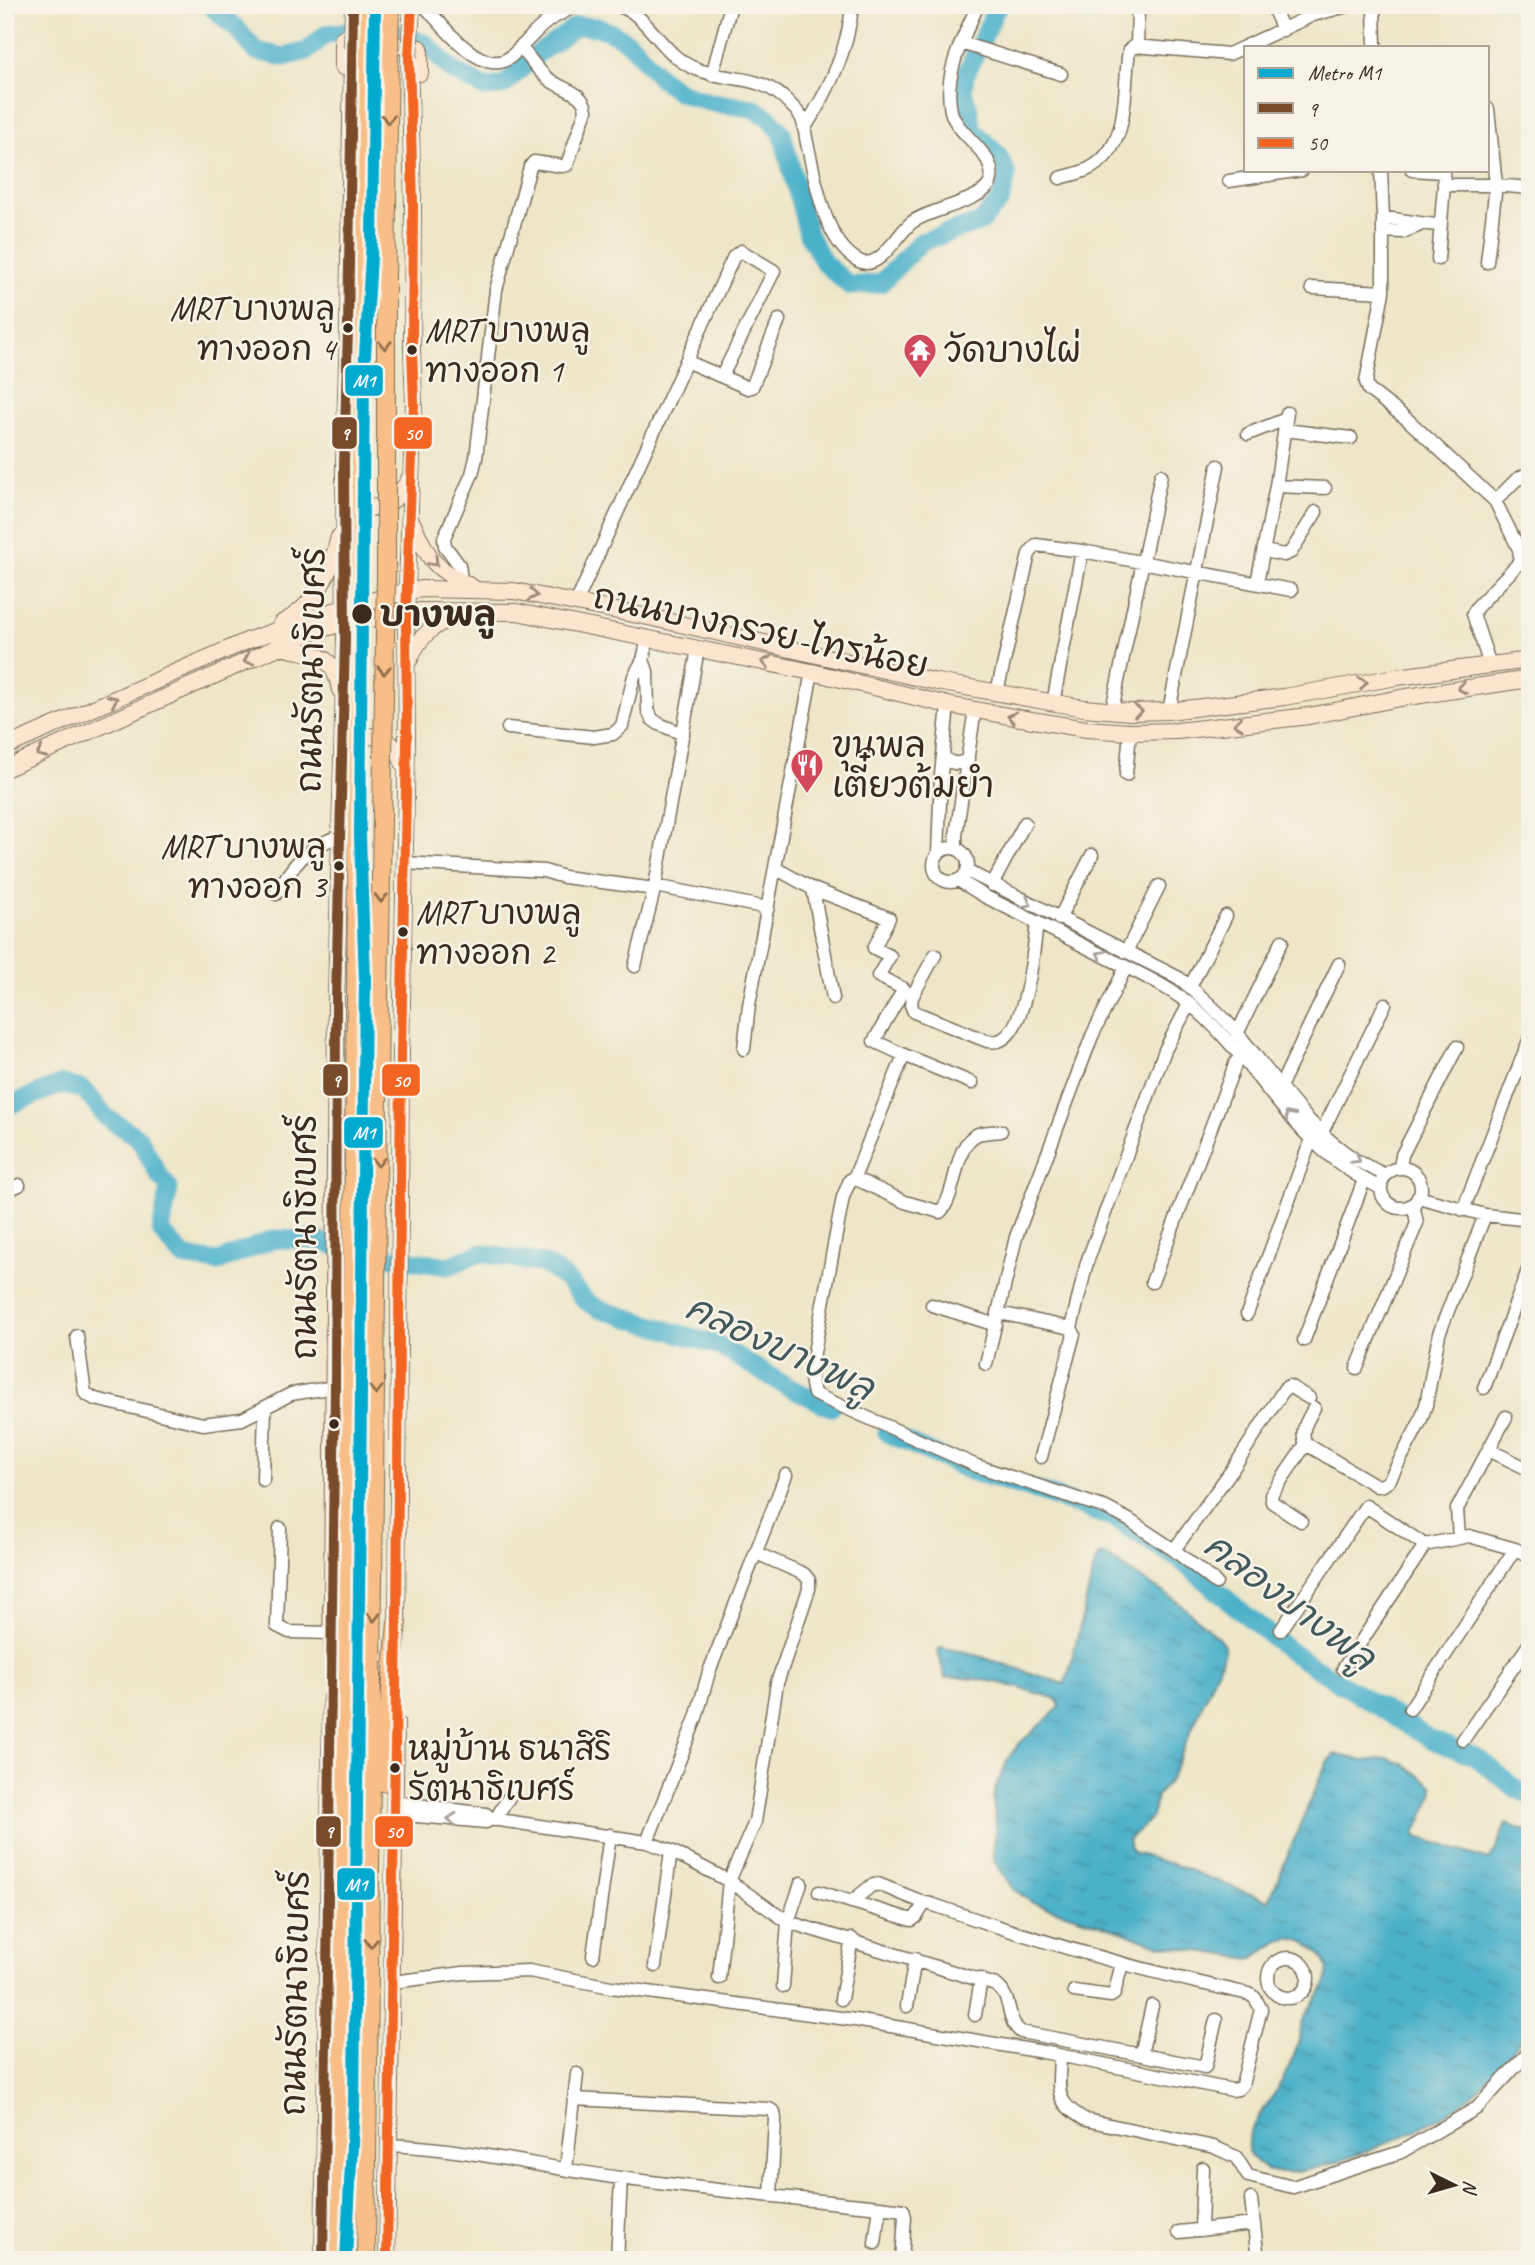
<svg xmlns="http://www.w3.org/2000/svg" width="1535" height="2265" viewBox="0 0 1535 2265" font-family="Caveat,'Playpen Sans Thai',sans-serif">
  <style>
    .water { fill: url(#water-ripples); stroke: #436e74; stroke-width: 2 }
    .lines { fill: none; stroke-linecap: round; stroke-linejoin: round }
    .river { stroke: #4bb1ca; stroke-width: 19 }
    .minor-casing { stroke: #796c5a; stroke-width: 15 }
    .secondary-casing { stroke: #796c5a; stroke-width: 18 }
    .primary-casing { stroke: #796c5a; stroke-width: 20 }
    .minor { stroke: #fff; stroke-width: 12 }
    .secondary { stroke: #fce5cf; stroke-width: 16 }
    .primary { stroke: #f7be87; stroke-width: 18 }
    .secondary-bridge-casing { stroke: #796c5a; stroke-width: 18; stroke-linecap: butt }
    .primary-bridge-casing { stroke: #796c5a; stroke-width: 20; stroke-linecap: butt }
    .secondary-bridge { stroke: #fce5cf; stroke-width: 16 }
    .primary-bridge { stroke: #f7be87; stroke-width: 18 }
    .bus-1-casing { stroke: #f7f3e8; stroke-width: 16 }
    .bus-2-casing { stroke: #f7f3e8; stroke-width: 16 }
    .bus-1 { stroke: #7a4b2a; stroke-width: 10 }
    .bus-2 { stroke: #f26522; stroke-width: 10 }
    .metro-1-casing { stroke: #f7f3e8; stroke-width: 18 }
    .metro-1 { stroke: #00a9ce; stroke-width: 12 }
    .oneway { stroke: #906d4d }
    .oneway2 { stroke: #9c8876 }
    .oneway3 { stroke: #a79f9a }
    .bus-dot { fill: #3b2a1e; stroke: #f7f3e8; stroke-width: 2.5 }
    .labels { text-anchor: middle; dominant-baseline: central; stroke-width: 5; stroke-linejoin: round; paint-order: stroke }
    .bus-label { font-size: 33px; fill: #3b2a1e; stroke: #f7f3e8; text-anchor: start }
    .poi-label { font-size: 35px; fill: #3b2a1e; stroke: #f7f3e8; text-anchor: start }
    .stop-label { font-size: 35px; font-weight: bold; fill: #3b2a1e; stroke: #f7f3e8; text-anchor: start }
    .street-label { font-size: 35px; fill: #3b2a1e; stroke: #f7f3e8 }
    .water-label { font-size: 37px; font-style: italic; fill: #41595a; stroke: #f7f3e8 }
    .line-badge { stroke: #f7f3e8; stroke-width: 2.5 }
    .badge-label { font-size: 19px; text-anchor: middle; font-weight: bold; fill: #fff }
  </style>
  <defs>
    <pattern id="water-ripples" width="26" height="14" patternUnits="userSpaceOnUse" patternTransform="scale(1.75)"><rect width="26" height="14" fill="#4bb1ca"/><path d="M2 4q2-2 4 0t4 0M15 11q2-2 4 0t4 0" fill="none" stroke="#4090a3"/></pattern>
  </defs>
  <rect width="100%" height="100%" fill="#f7f3e8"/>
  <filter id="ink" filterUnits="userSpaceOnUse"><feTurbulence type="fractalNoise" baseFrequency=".0143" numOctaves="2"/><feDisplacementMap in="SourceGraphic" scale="14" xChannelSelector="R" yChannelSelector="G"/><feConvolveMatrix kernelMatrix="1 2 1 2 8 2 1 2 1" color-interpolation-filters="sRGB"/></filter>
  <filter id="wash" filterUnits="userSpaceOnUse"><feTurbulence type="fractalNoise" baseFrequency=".00686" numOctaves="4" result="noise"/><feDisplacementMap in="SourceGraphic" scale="28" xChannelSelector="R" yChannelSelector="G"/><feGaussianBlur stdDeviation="1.57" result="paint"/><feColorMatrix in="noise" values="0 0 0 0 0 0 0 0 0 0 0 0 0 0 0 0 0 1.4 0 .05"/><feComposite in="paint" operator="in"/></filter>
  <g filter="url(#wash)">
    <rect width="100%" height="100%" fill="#ede6c8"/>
    <path class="water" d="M1103 1554 1175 1600 1219 1638 1224 1645V1654L1171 1778 1157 1796 1152 1817 1128 1840 1130 1849 1134 1853 1178 1866 1269 1901 1312 1796 1327 1762 1335 1754 1364 1761 1388 1758 1405 1765 1433 1786 1432 1797 1416 1831V1836L1418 1837 1488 1860 1495 1851 1506 1824 1530 1832V1852L1519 1874 1530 1880V2028C1511 2053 1489 2081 1465 2101 1436 2125 1304 2185 1269 2171 1261 2168 1254 2159 1249 2153 1242 2133 1266 2108 1276 2091 1284 2078 1292 2062 1297 2047 1300 2039 1300 2030 1303 2021 1311 1998 1345 1978 1317 1951 1309 1944 1299 1937 1288 1939 1273 1941 1264 1954 1251 1959L1155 1944 1119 1930 1033 1903 1013 1889 995 1862 993 1852 996 1827 993 1799 995 1789 1009 1757 1019 1744 1059 1708V1703L1054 1698C1017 1687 984 1676 945 1678L938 1651 941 1647 970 1653 1064 1684 1068 1676 1095 1563 1099 1555Z"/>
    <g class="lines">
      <path class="river" d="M209 5 236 28 256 51 284 57 307 51 326 34 381 28 426 44 453 71 485 88 504 85 536 55 577 26 599 27 617 35 633 46 659 77 680 92 708 102 753 108 770 119 782 133 808 234 824 263 850 286 881 283 921 242 981 222 1001 200 1007 174 998 155 973 130 968 106 963 92 965 76 998 5
        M5 1107 62 1084 84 1090 106 1117 139 1138 158 1174 169 1188 161 1231 183 1257 218 1262 273 1239 317 1240 352 1252 448 1266 481 1253 544 1264 565 1278 586 1301 599 1309 717 1345 788 1387 831 1407
        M887 1433 973 1472 1038 1491 1113 1518 1180 1560 1289 1651 1430 1739 1476 1757 1516 1789 1530 1795"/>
    </g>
  </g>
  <g filter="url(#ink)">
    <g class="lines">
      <defs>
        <path id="minor" d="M424 5C439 22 482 78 509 58 523 47 534 31 548 21 557 15 568 10 577 5
          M617 5C623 8 631 10 636 15 656 32 668 57 694 68 730 84 760 71 791 105 794 108 799 113 801 117 805 124 805 135 807 143 816 179 823 242 859 261 879 272 898 233 911 223 928 209 982 202 990 183 1000 154 957 137 951 111 943 74 963 38 978 5
          M1272 5 1283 30
          M1374 5 1375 47
          M961 43 1061 74
          M1137 47 1138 5
          M712 75 731 5
          M804 129C828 92 849 50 852 5
          M1381 170 1383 218V292L1366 382 1369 390 1408 420 1495 501 1519 549 1520 558 1517 565 1477 607 1473 614 1488 659 1492 664
          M1412 170 1443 172
          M1060 178C1070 175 1083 173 1092 167 1131 145 1123 88 1129 50L1134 46 1229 54 1313 15 1351 5
          M1229 181 1302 170
          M1444 185H1496L1530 188
          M1383 218C1403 219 1421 225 1441 225
          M1383 231 1403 232 1420 225
          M1438 259 1444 185 1443 170
          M1487 262 1496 185 1488 109
          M1312 288 1383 292
          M686 361 748 388 752 387 779 320
          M1285 430 1351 438
          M1248 434 1286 419
          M1276 486 1325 488
          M1495 501 1516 480 1530 472
          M1264 551 1284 555 1291 552 1316 512
          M461 581 459 565 445 546 444 538 472 474 476 458 496 290 530 167 534 162 562 166 567 165 586 110C584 92 563 90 550 80 538 72 530 57 520 47
          M1257 583 1276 486 1287 413
          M576 603 734 256 741 251 774 271 722 376
          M648 638 643 660 647 671 648 710 652 719 659 724 683 734
          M997 692 1029 554 1036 545 1082 551 1291 590
          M1053 703 1082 551
          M1112 710 1161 475
          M1169 711 1218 466
          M508 728 594 737 613 734 622 726 634 676 643 660
          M943 756C950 764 959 766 968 759
          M1126 775 1130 732
          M956 848V835L975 709
          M934 865a17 17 0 1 1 34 0a17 17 0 1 1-34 0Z
          M938 854 941 775 948 705
          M404 863 544 871 564 877 655 889
          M775 868 813 889 833 998
          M967 871 1179 978C1200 995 1220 1013 1238 1034 1274 1077 1308 1130 1356 1160 1366 1166 1376 1170 1385 1175
          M958 880 986 897C1026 917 1066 937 1106 957 1138 973 1171 987 1198 1011 1264 1070 1294 1148 1381 1188
          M992 885 1025 823
          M655 886 768 908
          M813 889 889 918 874 948 890 956 878 976 904 989 874 1041 904 1055 854 1178
          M276 894C294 863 305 849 339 836
          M1059 919 1092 855
          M1126 952 1159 886
          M935 955 912 997 911 1005 914 1012 987 1041C991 1041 995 1042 998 1041 1027 1033 1034 948 1037 922
          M635 966 655 886 698 649
          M1190 987 1226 916
          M1237 1034 1282 941
          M744 1049 749 1005 812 672
          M904 1055 972 1083
          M1280 1087 1339 964
          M1001 1131C994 1132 985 1132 978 1134 953 1144 958 1194 940 1212L905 1202 854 1178 850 1180 843 1197 810 1374 814 1394 977 1466 1106 1508 1129 1520 1174 1550 1216 1583
          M1322 1132 1385 1004
          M1400 1168 1402 1155 1457 1047
          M1381 1188a20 20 0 1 1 40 0a20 20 0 1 1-40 0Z
          M5 1191 19 1185
          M1418 1197 1485 1215 1530 1220
          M1463 1210 1530 1038
          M1152 1282 1236 1062 1244 1054
          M932 1305 996 1325
          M999 1313 1071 1328 1074 1334 1041 1457
          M1247 1314 1311 1140
          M1071 1328 1087 1262 1165 1050 1189 1004
          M77 1336 85 1393 95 1399 203 1424 242 1419 291 1394 335 1387
          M1304 1340 1364 1180
          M986 1364 1016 1237 1092 1036 1126 967
          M1357 1368 1417 1223 1413 1204
          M1484 1388 1530 1265
          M1314 1408C1308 1420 1299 1430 1306 1444L1377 1486 1383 1485 1389 1481 1420 1422 1426 1405 1439 1334 1485 1215
          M1489 1450 1530 1470
          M263 1480 265 1407
          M1301 1521 1272 1502 1271 1495 1306 1444
          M280 1528 277 1626 289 1632 332 1633
          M1459 1538 1457 1509 1506 1417
          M1174 1550 1234 1467 1285 1388 1289 1386 1309 1398
          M1281 1630 1366 1506 1425 1545 1469 1536 1515 1549 1530 1556
          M1343 1669 1425 1545
          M1410 1709 1515 1549
          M1463 1740 1530 1643
          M394 1814 486 1822 492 1819 486 1814 394 1802
          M492 1819 647 1842 671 1851 729 1881 788 1922 996 1985C1014 1999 1005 2020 1021 2032L1205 2067 1216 2020
          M495 1820 514 1789
          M647 1842 696 1718 709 1672 786 1475
          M851 1902 871 1886 878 1884 925 1903
          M593 1956 610 1835
          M1268 1978a20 20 0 1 1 40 0a20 20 0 1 1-40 0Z
          M655 1966 671 1851
          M719 1978 729 1881 755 1822 777 1683 809 1589V1580L804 1574 756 1553
          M393 1982 463 1973 529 1971 611 1987 855 2020 1043 2052 1232 2090 1238 2089 1242 2085 1261 2009 1255 1998 1249 1994C1141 1971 1035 1941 931 1904L925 1903 916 1917 912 1920 819 1892
          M783 1986 788 1922 801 1883
          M1074 1991 1111 1996 1114 1994 1122 1964
          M841 1999 852 1939
          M907 2006 915 1959
          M975 2015 981 1979
          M1141 2055 1152 2006
          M1060 2056C1059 2090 1053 2102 1086 2120L1214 2147 1236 2157 1248 2176 1293 2187 1401 2152 1477 2108 1530 2051
          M574 2099 769 2109 774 2112 775 2119 771 2195
          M389 2145C468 2148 544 2168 621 2178 713 2191 806 2199 897 2209L903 2210 905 2217 902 2260
          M566 2169 577 2074
          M1251 2199 1258 2260
          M1201 2230 1203 2168
          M1179 2232 1254 2224
          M875 2243 880 2207
          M617 2260 621 2178"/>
        <path id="secondary" d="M343 67V38L420 48V73
          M350 495C375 522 398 501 411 476
          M412 522C431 563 432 566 472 587
          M282 623C317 605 330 573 339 537
          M277 646C308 656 333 647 340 690
          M410 659C419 635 436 623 459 614
          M5 747 249 640 330 612 408 591 422 589 514 591 653 618 937 682 1084 708 1130 712 1169 711 1284 697 1397 677 1530 660
          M350 747C373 725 395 740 404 765
          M5 769 314 631 344 623 422 611 517 612 812 672 948 705 1014 717 1086 729 1130 732 1177 731 1309 716 1400 698 1530 679
          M332 1620 336 998 345 639 344 463 348 329 352 54
          M397 1633 401 1053 407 740 406 613 414 403 412 350 413 204 409 57
          M323 2260 331 1695
          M387 2260 396 1722"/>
        <path id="primary" d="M386 276 389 51
          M361 278 362 51
          M332 1607 336 1708
          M383 1782 397 1622
          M340 2260 356 997
          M366 2260 379 996"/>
      </defs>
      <use href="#minor" class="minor-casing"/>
      <use href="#secondary" class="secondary-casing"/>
      <use href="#primary" class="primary-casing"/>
      <use href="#minor" class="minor"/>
      <use href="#secondary" class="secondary"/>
      <use href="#primary" class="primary"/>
      <defs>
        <path id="secondary-bridge" d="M352 54 353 5
          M409 57 412 5"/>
        <path id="primary-bridge" d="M362 51 363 5
          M389 51 390 5
          M379 996 386 577V276
          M356 997 361 278"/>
      </defs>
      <use href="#secondary-bridge" class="secondary-bridge-casing"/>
      <use href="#primary-bridge" class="primary-bridge-casing"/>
      <use href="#secondary-bridge" class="secondary-bridge"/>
      <use href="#primary-bridge" class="primary-bridge"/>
      <defs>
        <path id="bus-1" d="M323 2260 335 1387 336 998 345 639 344 463 348 329 353 5"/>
        <path id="bus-2" d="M387 2260 397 1622 401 1053 407 740 406 613 414 403 412 350 413 204 409 57 412 5"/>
      </defs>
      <use href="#bus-1" class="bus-1-casing"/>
      <use href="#bus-2" class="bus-2-casing"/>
      <use href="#bus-1" class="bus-1"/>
      <use href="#bus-2" class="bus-2"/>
      <defs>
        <path id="metro-1" d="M346 2260 354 2106 365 980 360 836 362 614 364 372 372 240 375 5"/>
      </defs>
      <use href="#metro-1" class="metro-1-casing"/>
      <use href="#metro-1" class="metro-1"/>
    </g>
    <defs><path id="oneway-chevron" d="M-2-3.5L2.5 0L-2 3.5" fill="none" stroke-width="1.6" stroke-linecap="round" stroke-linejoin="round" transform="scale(1.75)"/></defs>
    <g class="oneway">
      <use href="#oneway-chevron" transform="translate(388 119) rotate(91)"/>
      <use href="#oneway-chevron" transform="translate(385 345) rotate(90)"/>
      <use href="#oneway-chevron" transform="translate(384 670) rotate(91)"/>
      <use href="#oneway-chevron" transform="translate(381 898) rotate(91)"/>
      <use href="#oneway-chevron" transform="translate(378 1162) rotate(90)"/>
      <use href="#oneway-chevron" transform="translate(376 1390) rotate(90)"/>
      <use href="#oneway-chevron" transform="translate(374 1617) rotate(90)"/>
      <use href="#oneway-chevron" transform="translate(371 1943) rotate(91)"/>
    </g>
    <g class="oneway2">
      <use href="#oneway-chevron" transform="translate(434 562) rotate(46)"/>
      <use href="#oneway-chevron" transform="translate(533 595) rotate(11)"/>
      <use href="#oneway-chevron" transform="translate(248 660) rotate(154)"/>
      <use href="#oneway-chevron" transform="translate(766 662) rotate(-169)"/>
      <use href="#oneway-chevron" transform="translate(1363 683) rotate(-10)"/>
      <use href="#oneway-chevron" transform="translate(1462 688) rotate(171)"/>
      <use href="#oneway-chevron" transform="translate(113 700) rotate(-24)"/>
      <use href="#oneway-chevron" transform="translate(1138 711)"/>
      <use href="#oneway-chevron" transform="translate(1012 717) rotate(-169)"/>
      <use href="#oneway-chevron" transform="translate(1238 724) rotate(173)"/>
      <use href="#oneway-chevron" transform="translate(41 753) rotate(156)"/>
    </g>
    <g class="oneway3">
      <use href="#oneway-chevron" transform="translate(1027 903) rotate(27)"/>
      <use href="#oneway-chevron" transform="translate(1101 955) rotate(-153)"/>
      <use href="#oneway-chevron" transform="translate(1289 1116) rotate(-132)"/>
      <use href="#oneway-chevron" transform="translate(1356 1159) rotate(33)"/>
      <use href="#oneway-chevron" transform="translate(452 1819) rotate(-175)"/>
    </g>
  </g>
  <defs>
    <symbol id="temple-pin" viewBox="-11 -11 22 30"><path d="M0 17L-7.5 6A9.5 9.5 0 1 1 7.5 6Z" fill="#d1495b" stroke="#f7f3e8"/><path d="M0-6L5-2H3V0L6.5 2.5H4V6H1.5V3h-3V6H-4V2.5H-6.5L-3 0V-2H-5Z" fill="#fff"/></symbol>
    <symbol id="restaurant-pin" viewBox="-11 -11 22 30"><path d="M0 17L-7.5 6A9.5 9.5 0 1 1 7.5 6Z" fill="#d1495b" stroke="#f7f3e8"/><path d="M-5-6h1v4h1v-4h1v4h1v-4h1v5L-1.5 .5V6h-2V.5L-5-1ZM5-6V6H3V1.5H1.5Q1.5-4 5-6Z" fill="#fff"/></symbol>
  </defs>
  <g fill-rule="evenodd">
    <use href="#temple-pin" x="901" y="331" width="38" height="52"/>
    <use href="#restaurant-pin" x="788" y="746" width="38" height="52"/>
  </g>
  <g class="bus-dot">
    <circle cx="348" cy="328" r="6"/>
    <circle cx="412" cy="350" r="6"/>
    <circle cx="362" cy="614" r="11"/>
    <circle cx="339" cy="866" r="6"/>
    <circle cx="403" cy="932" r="6"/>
    <circle cx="334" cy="1424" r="6"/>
    <circle cx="395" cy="1768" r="6"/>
  </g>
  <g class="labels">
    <g class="bus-label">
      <text x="335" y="309" text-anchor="end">MRT บางพลู<tspan x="335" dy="40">ทางออก 4</tspan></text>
      <text x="425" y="331">MRT บางพลู<tspan x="425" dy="40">ทางออก 1</tspan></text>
      <text x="326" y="847" text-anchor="end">MRT บางพลู<tspan x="326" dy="40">ทางออก 3</tspan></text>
      <text x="416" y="913">MRT บางพลู<tspan x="416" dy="40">ทางออก 2</tspan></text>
      <text x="408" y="1749">หมู่บ้าน ธนาสิริ<tspan x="408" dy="40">รัตนาธิเบศร์</tspan></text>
    </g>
    <g class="poi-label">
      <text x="944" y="350">วัดบางไผ่</text>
      <text x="832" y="745">ขุนพล<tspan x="832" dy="40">เตี๋ยวต้มยำ</tspan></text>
    </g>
    <g class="stop-label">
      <text x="380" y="614">บางพลู</text>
    </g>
    <g class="street-label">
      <text transform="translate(761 631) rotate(12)">ถนนบางกรวย-ไทรน้อย</text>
      <text transform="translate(311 670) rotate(-89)">ถนนรัตนาธิเบศร์</text>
      <text transform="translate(304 1237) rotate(-90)">ถนนรัตนาธิเบศร์</text>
      <text transform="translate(295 1993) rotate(-89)">ถนนรัตนาธิเบศร์</text>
    </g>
    <g class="water-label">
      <text transform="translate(780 1347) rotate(25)">คลองบางพลู</text>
      <text transform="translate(1290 1601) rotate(37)">คลองบางพลู</text>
    </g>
  </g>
  <g class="line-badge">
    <rect x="344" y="364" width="40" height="33" rx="7" fill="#00a9ce"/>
    <rect x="393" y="416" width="40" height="34" rx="7" fill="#f26522"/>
    <rect x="331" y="416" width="27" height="34" rx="7" fill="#7a4b2a"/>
    <rect x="381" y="1063" width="40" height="34" rx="7" fill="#f26522"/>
    <rect x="322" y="1063" width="27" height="34" rx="7" fill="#7a4b2a"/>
    <rect x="343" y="1116" width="41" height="33" rx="7" fill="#00a9ce"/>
    <rect x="374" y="1815" width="40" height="33" rx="7" fill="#f26522"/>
    <rect x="315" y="1815" width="27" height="33" rx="7" fill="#7a4b2a"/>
    <rect x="336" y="1867" width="40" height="34" rx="7" fill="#00a9ce"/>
  </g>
  <g class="badge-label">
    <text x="364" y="387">M1</text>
    <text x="413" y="440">50</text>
    <text x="345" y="440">9</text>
    <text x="401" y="1087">50</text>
    <text x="336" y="1087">9</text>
    <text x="364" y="1139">M1</text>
    <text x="394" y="1838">50</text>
    <text x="329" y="1838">9</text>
    <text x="356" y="1891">M1</text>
  </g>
  <rect width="1535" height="2265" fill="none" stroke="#f7f3e8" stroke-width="28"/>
  <rect x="1244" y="46" width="245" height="126" fill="#f7f3e8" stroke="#aca397" stroke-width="2"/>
  <rect x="1258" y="68" width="35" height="10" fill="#00a9ce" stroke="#aca397" stroke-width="2"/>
  <text x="1308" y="80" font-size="21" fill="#3b2a1e">Metro M1</text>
  <rect x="1258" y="103" width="35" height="10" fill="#7a4b2a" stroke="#aca397" stroke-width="2"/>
  <text x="1308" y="116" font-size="21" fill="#3b2a1e">9</text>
  <rect x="1258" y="138" width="35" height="10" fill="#f26522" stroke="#aca397" stroke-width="2"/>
  <text x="1308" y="150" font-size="21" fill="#3b2a1e">50</text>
  <g transform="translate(1454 2185) rotate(95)" stroke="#f7f3e8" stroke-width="5" paint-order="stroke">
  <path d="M0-5L12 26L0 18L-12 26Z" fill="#3b2a1e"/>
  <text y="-10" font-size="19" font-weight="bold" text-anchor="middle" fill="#3b2a1e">N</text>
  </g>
</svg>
